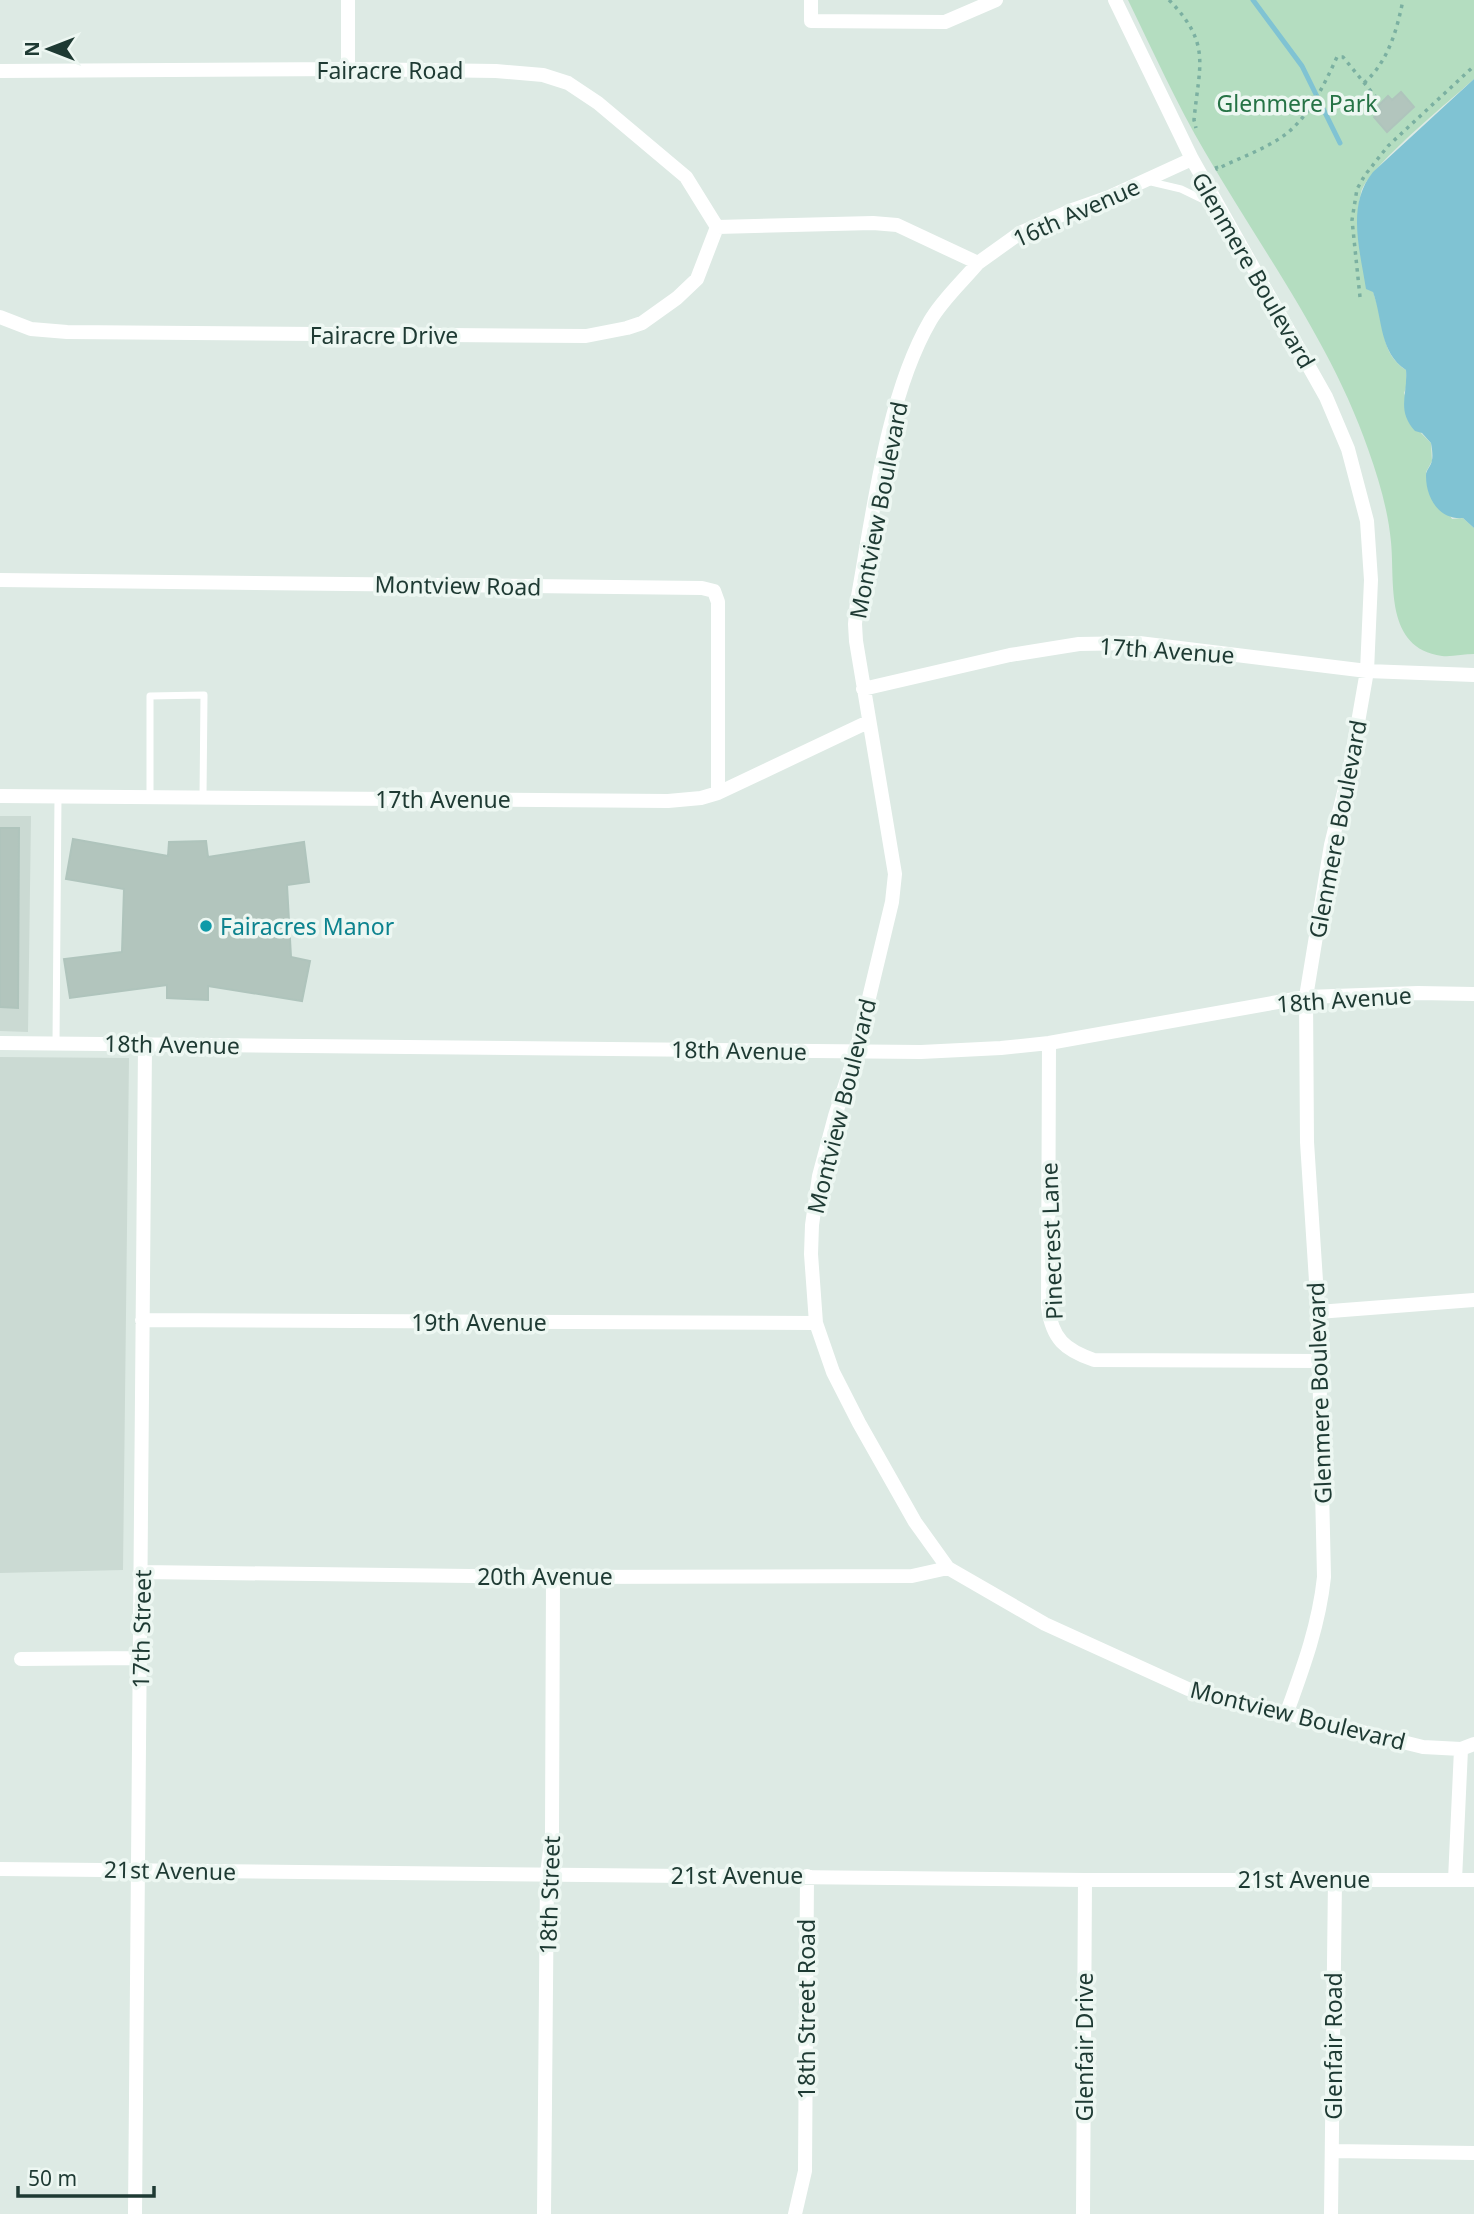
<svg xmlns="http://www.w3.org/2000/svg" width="1474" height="2214" viewBox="0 0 1474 2214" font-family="'Noto Sans',sans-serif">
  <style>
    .built { fill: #cbdad3 }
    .green { fill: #b4ddc0 }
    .water { fill: #80c3d3 }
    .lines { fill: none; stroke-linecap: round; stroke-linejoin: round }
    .stream { stroke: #80c3d3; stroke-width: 5 }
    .building { fill: #b2c5bd; stroke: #afc4bc; stroke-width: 2 }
    .path { stroke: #7bb0a1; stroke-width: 3.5; stroke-dasharray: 3.5 5; stroke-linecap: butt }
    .service { stroke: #fff; stroke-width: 7 }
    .minor { stroke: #fff; stroke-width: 14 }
    .culture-dot { fill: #0f9aa8; stroke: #edf7f2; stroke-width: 2.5 }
    .labels { text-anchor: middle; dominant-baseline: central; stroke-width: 7; stroke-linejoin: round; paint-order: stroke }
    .street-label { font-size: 23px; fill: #1e3a33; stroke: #edf7f2 }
    .park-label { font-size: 23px; fill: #267346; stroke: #edf7f2 }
    .culture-label { font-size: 23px; fill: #0d838f; stroke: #edf7f2; text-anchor: start }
  </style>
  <rect width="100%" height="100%" fill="#ddeae4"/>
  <path class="built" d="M0 816H31L28 1032 0 1031Z
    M0 1057 129 1058 123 1570 0 1573Z"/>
  <path class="green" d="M1128 0H1474V79C1452 99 1366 169 1361 193 1352 232 1365 266 1377 304 1385 329 1381 354 1406 370L1407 385 1404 393 1421 433 1431 443 1432 461 1426 472 1452 519 1463 518 1474 528V654C1464 654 1452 657 1442 656 1384 648 1395 583 1391 542 1388 510 1379 480 1368 449 1331 342 1261 249 1205 152 1176 103 1153 51 1128 0Z"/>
  <path class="water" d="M1474 79V528L1463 518C1439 520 1426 498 1426 476 1426 469 1431 467 1432 460 1433 456 1432 448 1431 443L1422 433 1415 431C1396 410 1408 395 1406 370 1379 352 1383 320 1373 292L1366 289C1360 250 1346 205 1373 172Z"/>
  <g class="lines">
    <path class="stream" d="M1253 0 1302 66 1340 143"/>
  </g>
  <path class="building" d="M1401 92 1414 107 1387 132 1374 117 1381 110 1378 106 1388 96 1392 100Z
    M0 828H19L18 1008 0 1007Z
    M73 839 168 856 169 842 206 841 208 857 304 842 309 882 287 885 291 957 310 961 302 1001 208 986V1000L167 998V985L70 998 64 959 122 952 124 889 66 879Z"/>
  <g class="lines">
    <path class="path" d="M1169 0C1212 44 1199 65 1194 120L1196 128
      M1364 83C1388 62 1397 30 1403 0
      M1216 166 1217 169C1239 158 1266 149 1286 134 1310 115 1324 85 1337 57H1343L1379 101
      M1360 297 1352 220 1357 189 1365 175 1388 146 1474 66"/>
    <path class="service" d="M1147 181 1181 189 1214 205
      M150 797V696L204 695 203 797
      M56 1043 58 796"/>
    <path class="minor" d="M811 0V21L945 22 996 0
      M1115 0 1192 159 1326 397 1348 449 1367 521 1371 580 1367 671 1350 768 1331 845 1306 997 1307 1142 1318 1312 1324 1577C1319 1625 1303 1668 1287 1712
      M348 69V0
      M0 71 348 69 496 71 543 75 568 83 598 103 686 177 717 227
      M717 227 873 223 897 225 978 263 1020 233 1075 209 1109 197 1192 159
      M978 263C962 282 942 300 930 321 886 397 873 515 857 602L855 624 856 641 895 874 892 902 856 1052 835 1116 819 1176 812 1225 811 1254 816 1323 833 1372 859 1423 915 1522 948 1568 1045 1624 1188 1689 1423 1747 1461 1749 1474 1744
      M0 317 31 329 67 332 586 336 627 328 642 323 677 298 697 279 717 227
      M0 580 702 588 714 591 718 602V793
      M863 689 1010 655 1079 644 1139 643 1367 671 1474 675
      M0 796 668 801 701 798 718 793 868 722
      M0 1043 921 1052 1001 1048 1049 1043 1306 997 1418 993 1474 994
      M1049 1043 1048 1307C1052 1339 1065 1350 1094 1360L1318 1361
      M1318 1312 1474 1300
      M142 1320 816 1323
      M142 1572 553 1577 912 1576 948 1568
      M21 1659 140 1658
      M0 1869 1085 1880H1474
      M1455 1880 1461 1749
      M1332 2151 1474 2153
      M135 2214 145 1045
      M544 2214 547 1874 552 1834 553 1577
      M795 2214 805 2171 807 1876
      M1083 2214 1085 1880
      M1331 2214 1335 1879"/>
  </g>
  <circle class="culture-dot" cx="206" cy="926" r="7"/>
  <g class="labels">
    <g class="street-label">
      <text x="390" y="70">Fairacre Road</text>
      <text transform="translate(1076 212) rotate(-24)">16th Avenue</text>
      <text transform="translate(1254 270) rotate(60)">Glenmere Boulevard</text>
      <text x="384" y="335">Fairacre Drive</text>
      <text transform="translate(878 510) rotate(-79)">Montview Boulevard</text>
      <text transform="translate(458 585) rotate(1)">Montview Road</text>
      <text transform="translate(1167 650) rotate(4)">17th Avenue</text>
      <text x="443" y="799">17th Avenue</text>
      <text transform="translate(1337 829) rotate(-79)">Glenmere Boulevard</text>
      <text transform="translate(1344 999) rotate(-4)">18th Avenue</text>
      <text transform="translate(172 1044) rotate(1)">18th Avenue</text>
      <text transform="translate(739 1050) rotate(1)">18th Avenue</text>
      <text transform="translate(841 1106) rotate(-76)">Montview Boulevard</text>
      <text transform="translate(1051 1241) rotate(-92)">Pinecrest Lane</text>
      <text x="479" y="1322">19th Avenue</text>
      <text transform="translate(1319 1393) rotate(-92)">Glenmere Boulevard</text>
      <text x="545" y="1576">20th Avenue</text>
      <text transform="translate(141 1629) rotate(-89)">17th Street</text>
      <text transform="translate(1298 1715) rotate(14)">Montview Boulevard</text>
      <text transform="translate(170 1870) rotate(1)">21st Avenue</text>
      <text x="737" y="1875">21st Avenue</text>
      <text x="1304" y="1879">21st Avenue</text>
      <text transform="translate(549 1895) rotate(-88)">18th Street</text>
      <text transform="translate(806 2009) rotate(-90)">18th Street Road</text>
      <text transform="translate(1333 2046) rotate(-90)">Glenfair Road</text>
      <text transform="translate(1084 2047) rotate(-90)">Glenfair Drive</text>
    </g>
    <g class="park-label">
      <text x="1297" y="103">Glenmere Park</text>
    </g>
    <g class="culture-label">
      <text x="220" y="926">Fairacres Manor</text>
    </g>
  </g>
  <g transform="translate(49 49) rotate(270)" stroke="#edf7f2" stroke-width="5" paint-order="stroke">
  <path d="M0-5L12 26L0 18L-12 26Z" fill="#1e3a33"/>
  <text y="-10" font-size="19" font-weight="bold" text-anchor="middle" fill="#1e3a33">N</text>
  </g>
  <path d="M18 2186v10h136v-10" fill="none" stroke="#1e3a33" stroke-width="3.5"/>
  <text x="28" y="2186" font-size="21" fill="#1e3a33" stroke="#edf7f2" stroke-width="5" paint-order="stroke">50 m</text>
</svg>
